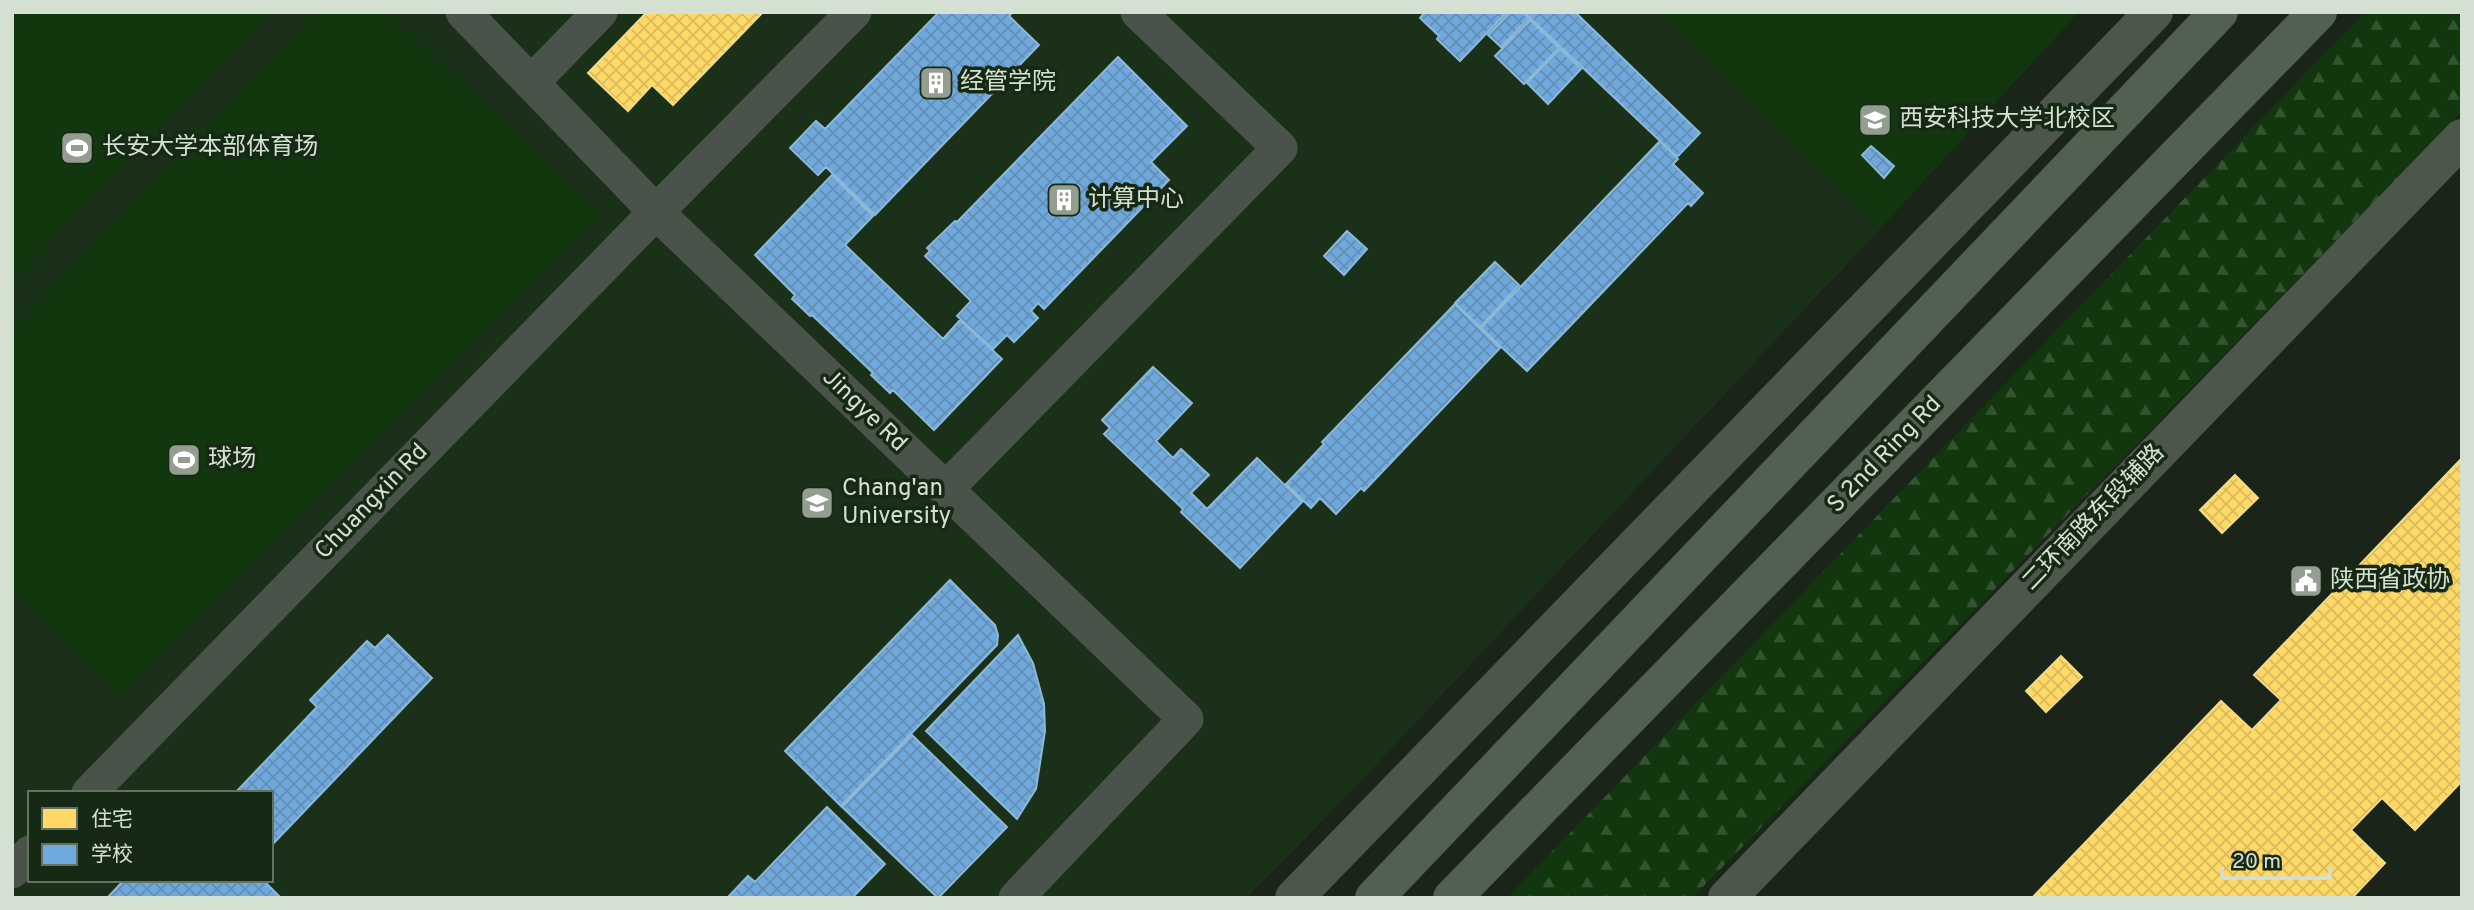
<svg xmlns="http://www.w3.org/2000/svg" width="2474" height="910" viewBox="0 0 2474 910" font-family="Overpass,'Noto Sans SC',sans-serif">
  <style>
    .built { fill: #1b3018; fill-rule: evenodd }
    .green { fill: #12370f }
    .forest { fill: url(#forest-firs) }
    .homes { fill: url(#homes-cross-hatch); stroke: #f2db86; stroke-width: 2 }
    .schools { fill: url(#schools-cross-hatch); stroke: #8db9d9; stroke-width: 2 }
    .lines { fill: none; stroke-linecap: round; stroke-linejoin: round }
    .street { stroke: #4a5349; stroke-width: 35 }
    .secondary { stroke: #4c564b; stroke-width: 38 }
    .highway { stroke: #526051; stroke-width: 38 }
    .labels { text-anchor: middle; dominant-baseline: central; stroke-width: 7; stroke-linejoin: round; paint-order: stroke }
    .poi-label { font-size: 24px; fill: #d4e0d2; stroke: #162914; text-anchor: start }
    .street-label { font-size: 24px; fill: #d4e0d2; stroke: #162914 }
  </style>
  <defs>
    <pattern id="forest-firs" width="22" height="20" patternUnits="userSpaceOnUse" patternTransform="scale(1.75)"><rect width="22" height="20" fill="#12370f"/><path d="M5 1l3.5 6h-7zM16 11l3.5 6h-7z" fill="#345431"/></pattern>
    <pattern id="homes-cross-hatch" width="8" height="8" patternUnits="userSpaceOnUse" patternTransform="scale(1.75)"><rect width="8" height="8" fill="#ffd966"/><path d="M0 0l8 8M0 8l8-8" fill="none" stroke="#d9bb5e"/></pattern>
    <pattern id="schools-cross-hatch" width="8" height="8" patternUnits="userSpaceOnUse" patternTransform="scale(1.75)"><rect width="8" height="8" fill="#6fa8dc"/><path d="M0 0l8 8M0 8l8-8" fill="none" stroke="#638fb5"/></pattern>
  </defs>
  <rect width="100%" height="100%" fill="#1a2419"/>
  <path class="built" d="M12 12H2078L1881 228 1364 778 1247 898H12ZM30 793H271V880H30Z"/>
  <path class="green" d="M12 12H270L12 283Z
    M316 12H386L601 215 120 696 12 589V331Z
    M1661 12H2079L1881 228Z"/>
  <path class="forest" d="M2365 12H2455L2462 18V112L1692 898H1507Z"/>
  <path class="homes" d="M647 12H763L673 105 652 85 628 111 588 73Z
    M2462 458V781L2415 830 2382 798 2351 830 2385 863 2352 898H2032L2221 701 2252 730 2281 700 2254 675Z
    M2235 475 2258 498 2222 533 2200 510Z
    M2061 656 2082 677 2046 712 2026 691Z"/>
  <path class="schools" d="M939 12H1013L1009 16 1039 45 875 215 826 167 818 175 790 148 816 121 825 129Z
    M1425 12H1507L1460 61 1437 39 1439 36 1420 18Z
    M1510 12H1522L1529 18 1501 47 1488 35Z
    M1524 12H1575L1700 133 1677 157Z
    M1530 20 1559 48 1524 84 1495 56Z
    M1560 49 1581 69 1548 104 1527 83Z
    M1118 57 1187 126 1151 162 1169 180 1044 309 1038 303 1031 311 1038 318 1014 342 1007 335 993 349 957 316 971 301 925 256 930 251 927 248 955 221 957 222Z
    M1660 141 1678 159 1673 164 1703 193 1691 206 1688 203 1527 371 1481 328Z
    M1871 146 1894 166 1884 178 1862 155Z
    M832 175 873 216 845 245 943 339 960 320 1002 359 934 430 893 390 890 393 871 375 873 373 812 315 810 316 792 299 795 295 755 255Z
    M1347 231 1367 249 1344 275 1324 256Z
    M1495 262 1519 285 1480 327 1455 303Z
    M1455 304 1500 348 1364 491 1361 488 1336 514 1320 498 1311 508 1286 484 1324 444 1322 442Z
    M1153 367 1192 403 1156 441 1173 458 1181 449 1209 475 1191 493 1207 509 1257 458 1302 502 1240 568 1181 512 1183 509 1104 434 1110 428 1102 420Z
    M950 580 995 625 998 635 997 645 841 806 785 751Z
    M388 635 432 678 271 846V793H235L317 707 310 700 367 641 375 648Z
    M1018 635 1033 663 1044 704 1045 731 1036 789 1017 819 926 731Z
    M912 735 1007 827 938 898 842 807Z
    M827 807 885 864 852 898H730L729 896 748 876 755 882Z
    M124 880H263L281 898H107Z"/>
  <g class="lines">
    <path class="street" d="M463 12 656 212 1186 719 1016 898
      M531 83 600 12
      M946 489 1280 148 1138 12
      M89 793 656 212 854 12
      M12 871 30 853"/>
    <path class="secondary" d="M1294 898 2154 12
      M1727 898 2462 138"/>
    <path class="highway" d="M1374 898 2219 12
      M1452 898 2318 12"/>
  </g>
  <defs>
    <symbol id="building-square" viewBox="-11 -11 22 22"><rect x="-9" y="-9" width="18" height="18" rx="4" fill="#939e91" stroke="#162914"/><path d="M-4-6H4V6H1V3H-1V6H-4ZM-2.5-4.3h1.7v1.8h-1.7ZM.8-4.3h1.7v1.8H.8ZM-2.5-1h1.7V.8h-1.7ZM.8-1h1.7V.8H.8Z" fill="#fff"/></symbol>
    <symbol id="university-square" viewBox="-11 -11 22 22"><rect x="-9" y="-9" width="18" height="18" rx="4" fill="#939e91" stroke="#162914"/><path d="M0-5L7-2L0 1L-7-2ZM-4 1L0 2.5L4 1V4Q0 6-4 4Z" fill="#fff"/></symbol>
    <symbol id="stadium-square" viewBox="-11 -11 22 22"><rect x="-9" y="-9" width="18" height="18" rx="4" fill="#939e91" stroke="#162914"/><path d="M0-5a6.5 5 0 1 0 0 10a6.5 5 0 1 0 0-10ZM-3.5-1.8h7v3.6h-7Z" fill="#fff"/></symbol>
    <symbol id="civic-square" viewBox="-11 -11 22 22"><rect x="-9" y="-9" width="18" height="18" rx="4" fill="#939e91" stroke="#162914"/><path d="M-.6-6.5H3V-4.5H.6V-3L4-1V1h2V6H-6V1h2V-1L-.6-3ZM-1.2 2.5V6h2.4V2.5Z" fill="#fff"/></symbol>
  </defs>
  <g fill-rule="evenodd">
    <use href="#building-square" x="917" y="64" width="38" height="38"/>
    <use href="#university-square" x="1856" y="101" width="38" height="38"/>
    <use href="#stadium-square" x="58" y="129" width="38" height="38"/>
    <use href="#building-square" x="1045" y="181" width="38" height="38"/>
    <use href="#stadium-square" x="165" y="441" width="38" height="38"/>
    <use href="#university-square" x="798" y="484" width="38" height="38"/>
    <use href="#civic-square" x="2287" y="562" width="38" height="38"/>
  </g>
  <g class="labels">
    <g class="poi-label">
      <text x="960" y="83">经管学院</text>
      <text x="1899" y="120">西安科技大学北校区</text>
      <text x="102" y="148">长安大学本部体育场</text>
      <text x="1088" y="200">计算中心</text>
      <text x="208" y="460">球场</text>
      <text x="842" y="489">Chang'an<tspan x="842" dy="28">University</tspan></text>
      <text x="2330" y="581">陕西省政协</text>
    </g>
    <g class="street-label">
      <text transform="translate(864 411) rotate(44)">Jingye Rd</text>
      <text transform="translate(1885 455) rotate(-46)">S 2nd Ring Rd</text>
      <text transform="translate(372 502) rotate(-46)">Chuangxin Rd</text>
      <text transform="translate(2094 518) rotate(-46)">二环南路东段辅路</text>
    </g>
  </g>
  <rect width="2474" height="910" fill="none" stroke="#d4e0d2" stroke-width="28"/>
  <rect x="28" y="791" width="245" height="91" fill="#162914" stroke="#627260" stroke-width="2"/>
  <rect x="42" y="808" width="35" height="21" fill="#ffd966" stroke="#627260" stroke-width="2"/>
  <text x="91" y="826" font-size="21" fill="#d4e0d2">住宅</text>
  <rect x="42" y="844" width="35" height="21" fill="#6fa8dc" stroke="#627260" stroke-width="2"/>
  <text x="91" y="861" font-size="21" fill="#d4e0d2">学校</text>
  <path d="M2222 868v10h108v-10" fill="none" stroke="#d4e0d2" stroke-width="3.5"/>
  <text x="2232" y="868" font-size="21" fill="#d4e0d2" stroke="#162914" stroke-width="5" paint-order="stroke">20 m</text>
</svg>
